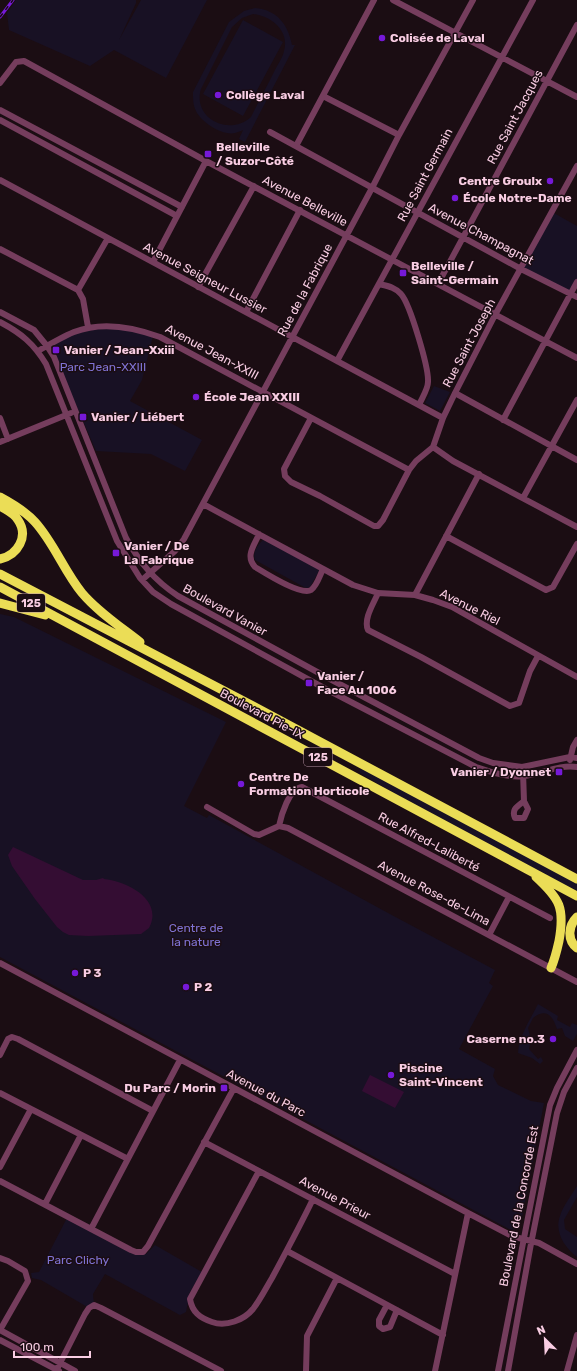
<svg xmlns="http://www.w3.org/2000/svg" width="577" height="1371" viewBox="0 0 577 1371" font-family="Rubik,sans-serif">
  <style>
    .green { fill: #181124; fill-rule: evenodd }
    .water { fill: #340d33 }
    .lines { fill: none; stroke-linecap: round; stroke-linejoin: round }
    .minor { stroke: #753d5d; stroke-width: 6 }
    .highway { stroke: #ebdd56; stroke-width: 9 }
    .rail-casing { stroke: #7619d8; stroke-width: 3 }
    .rail { stroke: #1b0d13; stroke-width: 1.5; stroke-dasharray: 4.5; stroke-linecap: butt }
    .poi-dot { fill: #7619d8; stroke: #1b0d13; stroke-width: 1.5 }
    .labels { text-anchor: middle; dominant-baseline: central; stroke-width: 3; stroke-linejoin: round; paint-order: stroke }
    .shield { fill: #1b0d13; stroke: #b693a5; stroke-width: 1 }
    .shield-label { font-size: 11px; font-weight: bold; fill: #f9cde3 }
    .poi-label { font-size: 12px; font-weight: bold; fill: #f9cde3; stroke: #1b0d13; text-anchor: start }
    .street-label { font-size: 12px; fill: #f9cde3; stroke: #1b0d13 }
    .park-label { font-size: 12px; fill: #7f73d4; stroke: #1b0d13 }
  </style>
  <rect width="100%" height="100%" fill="#1b0d13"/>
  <path class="green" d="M16 0H136V3L119 40 141 0H207L166 78 114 50 90 66 9 30 7 13Z
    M255 8C277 10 288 24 292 45H295L245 142 239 139 243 130C241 131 238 132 235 133 222 136 201 122 196 111 193 105 193 99 193 92L229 22 244 11ZM253 14C271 16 290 31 284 51 283 57 278 64 275 70 267 86 259 101 251 117 229 137 192 118 201 89L232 27 242 18Z
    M243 20 283 42 243 116 203 94Z
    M552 212 577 226V282L571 294 521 269Z
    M114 326 153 336 142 380 130 401 202 440 185 471 151 454 96 451 50 345 71 334Z
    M434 386 450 392 440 411 425 403Z
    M263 540 318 568 319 571 310 587 307 588 304 587 255 560C252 552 258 545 263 540Z
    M0 614 14 617 226 722 184 806 207 818 209 815 388 913 495 970 489 983 493 986 459 1049 495 1069 493 1076 498 1085 531 1101 544 1103 522 1217 519 1227 513 1230 509 1229 0 957Z
    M362 768 577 883V891L387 789 360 773 359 770Z
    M538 1004 558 1016 557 1020 570 1027 572 1023 577 1025V1034L573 1041 565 1036 562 1028 557 1029C553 1017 547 1007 533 1018L528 1028 531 1040 529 1049 538 1059 541 1057 543 1061 540 1064 532 1058 518 1053C519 1036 530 1020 538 1004Z
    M577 1186V1197L564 1220 565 1229 577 1237V1257C565 1248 554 1232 560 1216 563 1206 571 1196 577 1186Z
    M67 1218 141 1254H146L155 1245 202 1272 190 1292 186 1312 180 1315 178 1314 105 1274 93 1294 94 1305 89 1308 41 1280 32 1278 31 1273 39 1272Z"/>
  <path class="water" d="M13 847 83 880H96L103 878 104 879C127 881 164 900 149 928L141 934 88 936 69 935 63 932 57 927 35 899 12 866 8 855Z
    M370 1075 404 1092 395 1108 362 1091Z"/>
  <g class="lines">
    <path class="minor" d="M393 0 577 97
      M0 83 16 62 24 61 206 161 577 358
      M323 96 399 135
      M0 110 182 207
      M0 120 177 216
      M270 132 521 269 577 297
      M296 146 374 0
      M0 180 443 418
      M0 249 78 290 83 299 88 327
      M153 262 206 161
      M379 284C387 286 395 287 401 294 410 304 429 368 428 382 428 389 422 398 419 405
      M438 284 577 25
      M198 287 254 186
      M78 290 108 238
      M0 312 34 330 47 346 54 357 126 538C140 563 154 580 178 596L330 679 479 758 493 763 522 767 570 757 577 758
      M246 312 300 210
      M0 322C21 333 34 344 46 364L117 541 140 578 153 592 171 604 324 688 476 767C491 772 508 778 525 776 542 774 559 764 577 767
      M38 351C50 344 62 337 74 332 102 321 133 327 160 337L409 470
      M337 361 533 0
      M455 393 577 460
      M0 418 8 439
      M311 418 284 469 285 476 291 482 320 496 374 526H378L383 520 409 470 416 461 433 447 443 418 455 393 495 315 577 166
      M503 420 577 282
      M0 442 71 413
      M433 447 453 461 577 527
      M523 498 577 400
      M203 504 353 585 378 593 415 595 433 600 452 607 577 677
      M259 534C254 546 245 556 255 567 265 573 301 596 311 590 317 586 320 575 323 569
      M446 536 546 590 553 587 577 544
      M142 580 175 551 184 539 372 188 399 135 473 0
      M378 593C374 603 363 619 368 630L421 657 510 706 519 703 530 671 538 656
      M415 595 479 474
      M570 760 573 747 577 740
      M523 772 524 801 528 809 524 818H515C511 809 518 806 524 801
      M207 807 254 834 259 835 279 826
      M279 826 288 828 577 982
      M279 826C281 816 289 788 302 787L550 918
      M489 935 509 897
      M0 963 468 1213 510 1235 519 1238 539 1243 577 1264
      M0 1055 8 1039 12 1037 18 1039 153 1111
      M0 1093 128 1159
      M204 1142 455 1274
      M0 1167 31 1109
      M259 1171 190 1299C192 1312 200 1318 212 1322 226 1327 244 1320 253 1309 260 1300 266 1288 272 1278 286 1252 300 1226 313 1199
      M0 1181 131 1250 136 1252H143L148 1246 234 1088
      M45 1204 81 1135
      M91 1229 180 1060
      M287 1251 443 1335
      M0 1258 8 1261 25 1271 28 1281 0 1330
      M387 1305 379 1320V1326L383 1329 390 1327 397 1310
      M0 1330 75 1371
      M0 1340 59 1371
      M56 1371 85 1314 89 1308 94 1305 101 1308 221 1371
      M306 1371 307 1336 337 1278
      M435 1371 468 1213
      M498 1371 550 1105 557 1088 577 1050
      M508 1371 530 1249 557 1113 564 1092 577 1068
      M567 1371 577 1335"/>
    <path class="highway" d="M0 497C13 504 25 511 35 522 54 543 64 571 82 593 98 612 121 627 140 642
      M0 506C6 510 14 513 18 520 29 536 18 555 0 559
      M0 574 253 706 577 879
      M0 587 577 896
      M0 603 45 615
      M536 877C560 899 565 908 559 941 557 950 555 959 551 968
      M577 917C568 926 567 940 577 948"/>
    <defs>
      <path id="rail" d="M0 17 13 0"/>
    </defs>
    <use href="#rail" class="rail-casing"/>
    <use href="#rail" class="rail"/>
  </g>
  <g class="poi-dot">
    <circle cx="382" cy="38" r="4"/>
    <circle cx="218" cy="95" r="4"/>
    <rect x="204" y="150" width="8" height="8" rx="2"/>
    <circle cx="550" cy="181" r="4"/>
    <circle cx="455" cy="198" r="4"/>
    <rect x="399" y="269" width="8" height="8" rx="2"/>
    <rect x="52" y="346" width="8" height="8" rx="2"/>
    <circle cx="196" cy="397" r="4"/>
    <rect x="79" y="413" width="8" height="8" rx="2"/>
    <rect x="112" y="549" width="8" height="8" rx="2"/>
    <rect x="305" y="679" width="8" height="8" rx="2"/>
    <rect x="555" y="768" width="8" height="8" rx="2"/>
    <circle cx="241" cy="784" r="4"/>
    <circle cx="75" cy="973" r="4"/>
    <circle cx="186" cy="987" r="4"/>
    <circle cx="553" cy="1039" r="4"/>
    <circle cx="391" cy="1075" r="4"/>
    <rect x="220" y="1084" width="8" height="8" rx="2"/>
  </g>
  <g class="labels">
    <g class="shield">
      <rect x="17" y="594" width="28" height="18" rx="3"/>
      <rect x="304" y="748" width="28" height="18" rx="3"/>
    </g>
    <g class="shield-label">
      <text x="31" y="603">125</text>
      <text x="318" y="757">125</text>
    </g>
    <g class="poi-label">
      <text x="390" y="38">Colisée de Laval</text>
      <text x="226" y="95">Collège Laval</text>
      <text x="216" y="147">Belleville<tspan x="216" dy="14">/ Suzor-Côté</tspan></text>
      <text x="542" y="181" text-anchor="end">Centre Groulx</text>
      <text x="463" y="198">École Notre-Dame</text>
      <text x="411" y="266">Belleville /<tspan x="411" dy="14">Saint-Germain</tspan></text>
      <text x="64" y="350">Vanier / Jean-Xxiii</text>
      <text x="204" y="397">École Jean XXIII</text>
      <text x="91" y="417">Vanier / Liébert</text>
      <text x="124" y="546">Vanier / De<tspan x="124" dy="14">La Fabrique</tspan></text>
      <text x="317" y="676">Vanier /<tspan x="317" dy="14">Face Au 1006</tspan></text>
      <text x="551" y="772" text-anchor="end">Vanier / Dyonnet</text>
      <text x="249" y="777">Centre De<tspan x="249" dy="14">Formation Horticole</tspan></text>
      <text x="83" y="973">P 3</text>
      <text x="194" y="987">P 2</text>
      <text x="545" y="1039" text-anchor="end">Caserne no.3</text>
      <text x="399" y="1068">Piscine<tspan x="399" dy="14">Saint-Vincent</tspan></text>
      <text x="216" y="1088" text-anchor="end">Du Parc / Morin</text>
    </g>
    <g class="street-label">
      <text transform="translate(515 117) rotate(-62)">Rue Saint Jacques</text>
      <text transform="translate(425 175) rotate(-62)">Rue Saint Germain</text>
      <text transform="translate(305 201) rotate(28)">Avenue Belleville</text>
      <text transform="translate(481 234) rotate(28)">Avenue Champagnat</text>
      <text transform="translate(205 278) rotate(28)">Avenue Seigneur Lussier</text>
      <text transform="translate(305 290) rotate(-62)">Rue de la Fabrique</text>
      <text transform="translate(469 343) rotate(-62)">Rue Saint Joseph</text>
      <text transform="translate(212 352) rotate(28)">Avenue Jean-XXIII</text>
      <text transform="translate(470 607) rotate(27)">Avenue Riel</text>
      <text transform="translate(225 610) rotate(29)">Boulevard Vanier</text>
      <text transform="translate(262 714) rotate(28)">Boulevard Pie-IX</text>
      <text transform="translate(429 842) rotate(28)">Rue Alfred-Laliberté</text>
      <text transform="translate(434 893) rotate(28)">Avenue Rose-de-Lima</text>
      <text transform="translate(266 1093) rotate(28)">Avenue du Parc</text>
      <text transform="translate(335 1198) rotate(28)">Avenue Prieur</text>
      <text transform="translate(519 1206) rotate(-79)">Boulevard de la Concorde Est</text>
    </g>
    <g class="park-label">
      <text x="103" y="367">Parc Jean-XXIII</text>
      <text x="196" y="928">Centre de<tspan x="196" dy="14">la nature</tspan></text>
      <text x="78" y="1260">Parc Clichy</text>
    </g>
  </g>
  <g transform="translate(545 1339) rotate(336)" stroke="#1b0d13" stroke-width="3" paint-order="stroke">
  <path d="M0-3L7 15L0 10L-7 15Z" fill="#f9cde3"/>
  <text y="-6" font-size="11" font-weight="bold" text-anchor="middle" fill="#f9cde3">N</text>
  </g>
  <path d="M14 1351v6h76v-6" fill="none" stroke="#f9cde3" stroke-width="2"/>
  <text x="20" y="1351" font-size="12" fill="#f9cde3" stroke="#1b0d13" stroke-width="3" paint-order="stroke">100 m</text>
</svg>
